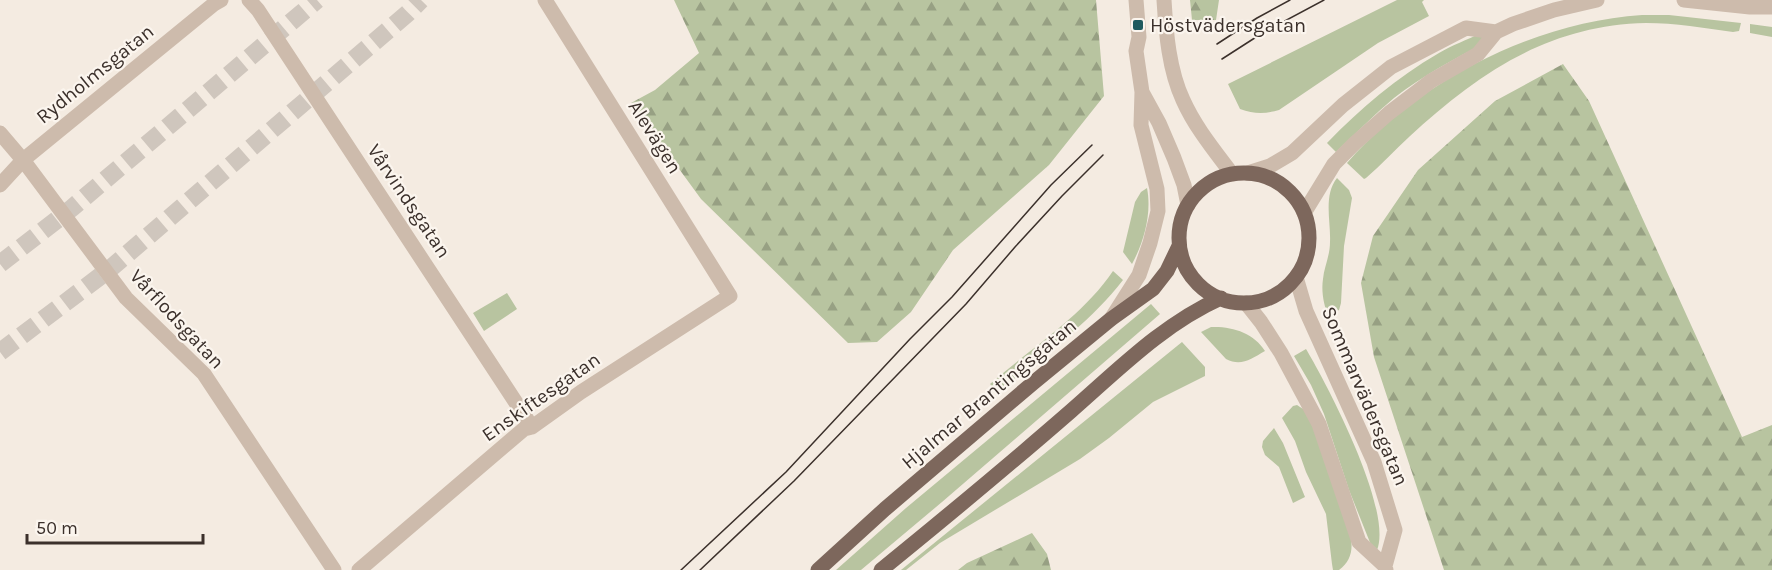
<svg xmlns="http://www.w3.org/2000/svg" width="1772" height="570" viewBox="0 0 1772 570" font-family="Karla,sans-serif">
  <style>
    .green { fill: #b8c4a0 }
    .forest { fill: url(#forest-firs) }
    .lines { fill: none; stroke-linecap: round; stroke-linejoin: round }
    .highway-tunnel { stroke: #cfc6bd; stroke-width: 18; stroke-dasharray: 18 9; stroke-linecap: butt }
    .minor { stroke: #cdbbac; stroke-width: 15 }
    .major { stroke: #7d675c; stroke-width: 15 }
    .tram { stroke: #3b302b; stroke-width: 1.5 }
    .poi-dot { fill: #1f5a5e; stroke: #fbf5ee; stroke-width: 2 }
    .labels { text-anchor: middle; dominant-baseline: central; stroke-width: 4.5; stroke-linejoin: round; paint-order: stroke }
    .poi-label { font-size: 20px; fill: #3b302b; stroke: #fbf5ee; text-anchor: start }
    .street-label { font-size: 20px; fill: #3b302b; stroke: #fbf5ee }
  </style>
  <defs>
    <pattern id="forest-firs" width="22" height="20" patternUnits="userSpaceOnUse" patternTransform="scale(1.5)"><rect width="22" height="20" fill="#b8c4a0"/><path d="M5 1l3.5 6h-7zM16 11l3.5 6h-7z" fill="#97a083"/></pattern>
  </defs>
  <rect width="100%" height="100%" fill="#f4ebe1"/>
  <path class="green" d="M1397 0H1424L1422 2 1429 16 1378 43 1279 110C1265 114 1254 114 1240 109L1228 84Z
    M1642 15H1669L1741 23 1739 31 1733 32C1705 28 1675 23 1646 23 1549 25 1478 73 1409 137 1395 150 1381 165 1366 178L1364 179 1347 163C1418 81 1534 22 1642 15Z
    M1750 24 1772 27V37L1750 33Z
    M1481 33 1485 43C1454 59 1422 76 1394 98 1374 115 1355 134 1336 152L1327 143C1361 108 1396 78 1439 53 1452 45 1467 40 1481 33Z
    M1337 178 1349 190 1352 198 1344 246 1341 303 1339 310 1328 316C1324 305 1321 292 1323 279 1324 267 1330 256 1330 242 1331 221 1323 196 1337 178Z
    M1147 188C1152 213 1144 242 1132 264L1123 252 1135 202 1141 192Z
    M1113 271 1123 280C1088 325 1042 357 998 392L990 384C1031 348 1082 317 1113 271Z
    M507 293 517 309 484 331 473 313Z
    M1151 304 1160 314 942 502 861 570H836L906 508Z
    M1211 327C1232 326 1254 333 1265 351 1251 359 1241 367 1226 359L1201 332Z
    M1182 342 1205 367V376L1153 402 1109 438 1080 459 940 543 906 570H901Z
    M1306 349C1328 386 1393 510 1377 550H1373L1349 490 1324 414 1311 385 1294 356Z
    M1297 405 1306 411 1310 416 1351 538C1353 551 1350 562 1339 570H1333L1332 564 1326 514 1306 472 1295 441 1282 418 1293 406Z
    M1274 428 1283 443 1305 497 1293 503 1279 467 1265 455 1262 447 1263 441Z"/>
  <path class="forest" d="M674 0H1096L1104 96 1049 165 953 250 911 312 877 342 848 343 701 199 631 103 655 90 699 53Z
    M1190 0H1219L1216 20H1192Z
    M1563 64 1589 101 1742 437 1772 425V570H1444L1374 357 1361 283 1373 236 1418 170 1495 101Z
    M1032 533 1047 554 1051 570H958L967 563Z"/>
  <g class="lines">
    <path class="highway-tunnel" d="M0 264 72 208 317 0
      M0 352 111 268 408 13 421 0"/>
    <path class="minor" d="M249 0 258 10 532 427
      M1136 0 1139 37 1136 51 1142 92 1159 123 1174 158 1184 185 1188 205
      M1164 0C1166 33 1169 70 1183 100 1195 127 1214 150 1232 174
      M1684 0 1750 7H1772
      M0 133 23 160 126 298 204 374 334 570
      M1248 173 1270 166 1292 153 1343 105 1391 67 1466 28 1496 32
      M0 185 23 160 214 4 221 0
      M1304 213 1334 164 1355 143 1389 113 1431 81 1478 54 1496 32 1513 24 1554 10 1597 0
      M1296 277 1306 311 1374 462 1395 530 1385 566
      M1246 303 1261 322 1281 353 1319 424 1359 542 1385 566 1386 570
      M1111 319 1139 275 1150 243 1158 211 1157 189 1141 125 1142 92
      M359 570 524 429 532 427 581 392 730 296 545 0"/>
    <path class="major" d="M1179 238a65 65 0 1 1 130 0a65 65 0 1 1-130 0Z
      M818 570 885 509 1033 383 1111 319 1153 289 1167 271 1179 246
      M881 570C945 518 1009 465 1071 411 1118 370 1163 324 1221 298"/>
    <path class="tram" d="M1217 44 1257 18 1290 0
      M1222 59 1264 32 1324 0
      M681 570 786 472 910 339 952 297 1051 185 1092 145
      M700 570 794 481 966 304 1015 247 1062 196 1103 155"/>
  </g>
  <rect class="poi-dot" x="1132" y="19" width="12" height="12" rx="3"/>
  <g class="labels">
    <g class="poi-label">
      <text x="1150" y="25">Höstvädersgatan</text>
    </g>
    <g class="street-label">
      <text transform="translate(95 74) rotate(-39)">Rydholmsgatan</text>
      <text transform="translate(655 137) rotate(58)">Alevägen</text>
      <text transform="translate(409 201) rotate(56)">Vårvindsgatan</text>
      <text transform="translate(177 319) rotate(47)">Vårflodsgatan</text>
      <text transform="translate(989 394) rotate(-40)">Hjalmar Brantingsgatan</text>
      <text transform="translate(1365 396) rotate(67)">Sommarvädersgatan</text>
      <text transform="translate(541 397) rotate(-35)">Enskiftesgatan</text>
    </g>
  </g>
  <path d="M27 534v9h176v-9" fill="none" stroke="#3b302b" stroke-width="3"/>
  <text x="36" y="534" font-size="18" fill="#3b302b" stroke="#fbf5ee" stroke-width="4.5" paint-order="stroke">50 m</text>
</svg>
